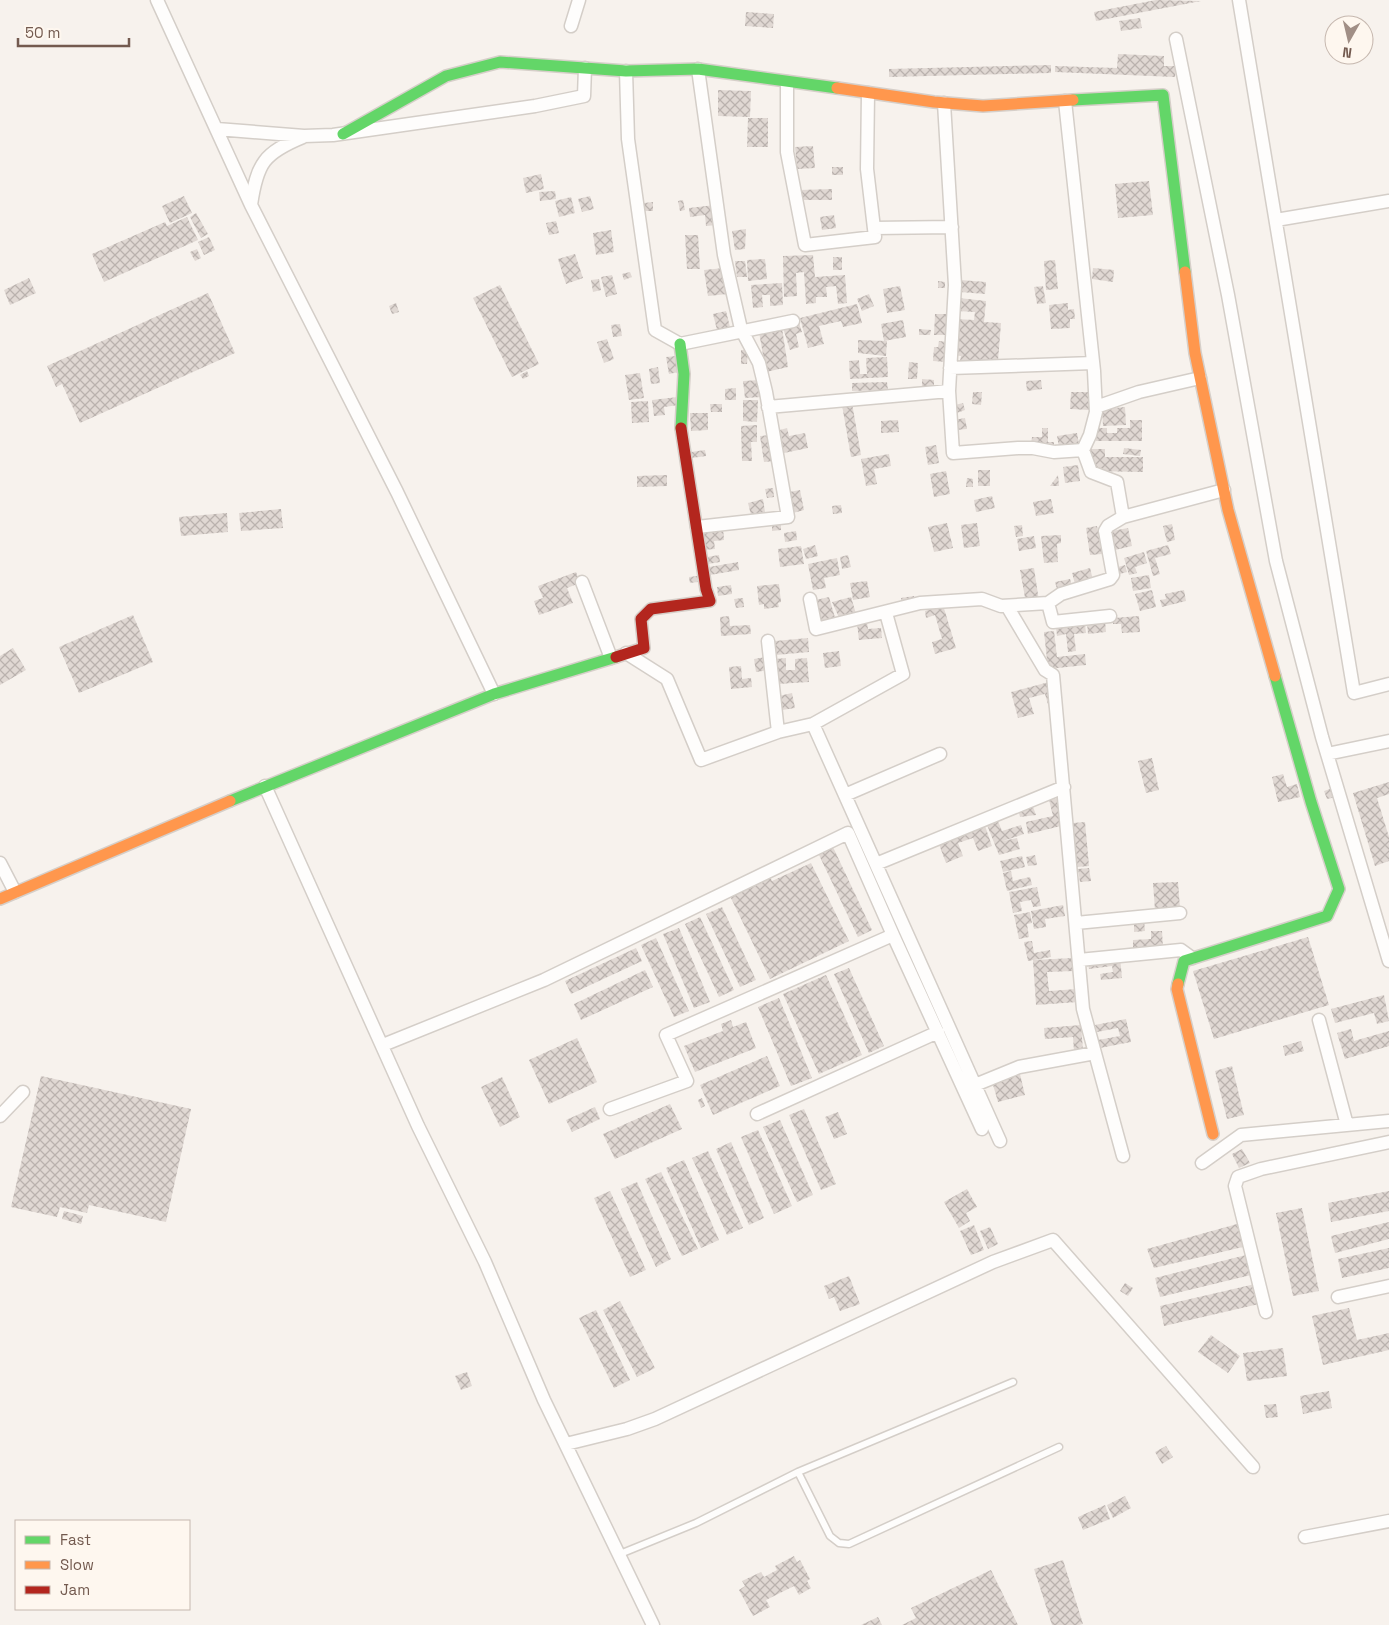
<svg xmlns="http://www.w3.org/2000/svg" width="1389" height="1625" viewBox="0 0 1389 1625" font-family="'Space Grotesk',sans-serif">
  <style>
    .building { fill: url(#building-cross-hatch) }
    .lines { fill: none; stroke-linecap: round; stroke-linejoin: round }
    .lane-casing { stroke: #d4cec8; stroke-width: 9 }
    .street-casing { stroke: #d4cec8; stroke-width: 15 }
    .fast-casing { stroke: #d6cfc9; stroke-width: 14 }
    .slow-casing { stroke: #d6cfc9; stroke-width: 14 }
    .jam-casing { stroke: #d6cfc9; stroke-width: 14 }
    .lane { stroke: #fefdfc; stroke-width: 6 }
    .street { stroke: #fefdfc; stroke-width: 12 }
    .fast { stroke: #63d668; stroke-width: 11 }
    .slow { stroke: #ff974d; stroke-width: 11 }
    .jam { stroke: #b3261e; stroke-width: 11 }
  </style>
  <defs>
    <pattern id="building-cross-hatch" width="8" height="8" patternUnits="userSpaceOnUse" patternTransform="scale(1.25)"><rect width="8" height="8" fill="#e0d8d3"/><path d="M0 0l8 8M0 8l8-8" fill="none" stroke="#bab2ae"/></pattern>
  </defs>
  <rect width="100%" height="100%" fill="#f7f2ed"/>
  <path class="building" d="M1156 0 1201 1 1096 21 1094 12Z
    M746 12 774 14 773 28 745 26Z
    M1140 18 1142 28 1121 31 1119 21Z
    M1118 54 1164 56V66H1176L1175 77 1055 72V66L1117 68Z
    M1051 65V73L889 77V69Z
    M718 90 751 91 750 117 718 116Z
    M748 118H768V147H747Z
    M813 146 815 168 797 169 795 147Z
    M832 167H843V175H832Z
    M541 174 544 189 526 193 523 178Z
    M1149 181 1153 215 1118 218 1115 184Z
    M832 189V200H799V190Z
    M555 191 556 199 540 201 539 192Z
    M184 196 192 213 170 223 162 206Z
    M590 196 594 209 582 212 578 199Z
    M571 197 575 213 559 217 555 201Z
    M683 200 685 210 680 211 678 201Z
    M653 202V211H644V203Z
    M715 205 717 225 706 226 705 215 690 217 689 208Z
    M196 213 208 234 201 238 190 217Z
    M834 215 836 228 822 230 820 217Z
    M187 217 198 240 104 282 92 254 165 222 167 226Z
    M556 221 559 233 549 235 546 223Z
    M746 229 745 249 735 250 732 231Z
    M611 230 614 252 596 255 593 233Z
    M685 235H698L700 269H687Z
    M209 237 215 250 204 255 198 242Z
    M197 249 201 258 195 261 190 252Z
    M575 254 583 278 566 284 558 259Z
    M813 255 815 277 845 275 847 303 838 304 836 286 826 287 827 297H816V286V303L806 304 804 272 796 273 797 296 784 297 783 256Z
    M833 257H842V270H833Z
    M765 259 767 279 748 281 747 260Z
    M1055 260 1058 289 1046 290 1044 261Z
    M735 261H745L747 277H737Z
    M724 268 728 294 708 296 704 270Z
    M1093 268 1114 270 1113 282 1092 279Z
    M630 272 632 277 624 280 622 274Z
    M612 275 617 294 606 297 601 277Z
    M29 278 36 293 10 305 4 290Z
    M599 279 601 290 593 292 591 280Z
    M960 280 986 282 985 294 960 292Z
    M938 281 945 282V288H938Z
    M782 283 783 305 770 306V295H762L763 307 753 308 751 285Z
    M500 285 539 364 512 377 473 298Z
    M900 286 905 310 887 313 883 289Z
    M1043 286 1046 303 1037 304 1034 287Z
    M208 293 235 353 80 423 62 384 56 387 47 366Z
    M869 294 874 306 862 311 857 299Z
    M959 298 986 301 984 322 1001 323 998 361 990 360 989 364 960 361 961 356 952 355 956 319 974 320 975 312 957 311Z
    M396 303 399 312 392 314 389 306Z
    M1068 303V310L1074 309 1075 319H1070V328L1051 329 1049 305Z
    M857 304 862 323 843 327 841 321 819 326 824 344 808 348 800 318Z
    M726 311 730 327 717 330 713 314Z
    M935 314H948V335H934Z
    M903 320 906 337 884 341 881 324Z
    M799 323 802 332 796 334 799 347 790 350 783 328Z
    M620 324 622 336 613 337 611 325Z
    M782 328 788 367 766 372 759 332Z
    M919 329 931 330 930 335H919Z
    M607 339 614 359 604 363 597 342Z
    M858 340 887 341 886 356 858 353Z
    M939 341 948 342 947 362 933 361 934 347H938Z
    M741 350H748L747 364H741Z
    M676 356 679 372 669 374 666 357Z
    M887 357 888 377 850 379 849 361 859 360 860 374H867L866 358Z
    M909 362 918 363 917 379H908Z
    M658 367 660 383 651 384 649 369Z
    M527 371 529 376 523 379 520 375Z
    M640 373 644 398 629 400 625 375Z
    M922 379 934 380V388L922 387Z
    M760 380 761 397 745 398 743 381Z
    M1041 380 1042 389 1027 391 1026 381Z
    M887 382 888 390 852 391V383Z
    M736 388V400H725V389Z
    M973 392H982L981 405 972 404Z
    M1071 392H1090L1089 410 1070 409Z
    M678 397 679 405 664 407 665 415 654 416 652 400Z
    M743 400H758L757 422 743 421Z
    M648 401 649 422 632 423 631 402Z
    M852 403 861 455 851 457 842 405Z
    M963 403 965 410 957 413 955 405Z
    M710 404H722V412H711Z
    M1125 407 1126 425 1103 426 1102 409Z
    M690 413H708V430L691 431Z
    M965 418 967 429 956 430 954 420Z
    M898 420 899 432 881 433V421Z
    M1130 420H1142V441H1096V428H1107V433H1117V428H1130Z
    M757 425V442H751L752 461H742L741 426Z
    M787 428 789 436 805 433 808 448 784 453 780 430Z
    M1042 428H1048V442H1054V447H1031L1032 437H1042Z
    M1077 433 1079 444 1059 447 1057 436Z
    M772 435 775 461 764 462 760 436Z
    M936 445 939 463 928 465 925 447Z
    M1124 448 1141 450 1140 456 1123 454Z
    M1089 449H1105V457H1143V472L1091 471Z
    M705 450 706 456 692 458 691 452Z
    M889 454 891 466 874 469 877 484 866 486 861 459Z
    M1078 465 1080 481 1065 483 1063 467Z
    M978 470H990V486H978Z
    M946 471 950 494 934 497 930 474Z
    M667 475V486L637 487V476Z
    M1058 475 1059 486H1050Z
    M967 478 973 479V487H966Z
    M773 488 774 497 767 498 765 489Z
    M800 490 804 510 793 513 789 492Z
    M992 496 995 508 976 512 974 500Z
    M763 499 765 512 751 515 748 503Z
    M1051 499 1054 513 1036 516 1033 502Z
    M841 505 842 513 833 514 832 506Z
    M281 509 283 528 241 531 239 513Z
    M227 513 228 532 181 536 179 517Z
    M947 523 953 548 934 552 928 527Z
    M977 523 980 546 964 548 961 525Z
    M781 524V530L772 531V525Z
    M1172 524 1175 540 1167 542 1163 526Z
    M1022 525 1023 536 1016 537 1014 526Z
    M1097 526 1102 554 1090 555 1086 528Z
    M723 527 724 540 714 541 715 549 703 550 701 529Z
    M1128 528 1132 546 1115 550 1112 531Z
    M796 531 797 540 785 542 784 533Z
    M1061 535V543L1057 544 1058 562 1044 563 1041 536Z
    M1034 536 1036 548 1019 551 1017 539Z
    M815 545 818 556 806 559 803 549Z
    M1168 545 1171 554 1155 558 1160 574 1153 576 1146 551Z
    M801 546 804 564 780 567 778 549Z
    M1144 552 1147 563 1135 567 1137 573 1129 575 1124 558Z
    M719 555 720 562 708 564 707 557Z
    M848 555 851 567 842 569 840 557Z
    M837 558 840 575 824 578 826 588 813 590 808 564Z
    M738 562 739 570 710 575 709 567Z
    M1125 565 1127 572 1120 574 1118 567Z
    M1034 568 1039 601 1026 603 1020 570Z
    M1090 568 1093 580 1075 584 1072 573Z
    M576 572 580 583 567 588 573 603 539 615 534 601 543 598 538 586Z
    M1149 575 1151 588 1133 591 1131 578Z
    M697 576 698 582 690 583 689 577Z
    M1070 579 1072 586 1057 589 1055 582Z
    M867 581 870 597 853 600 850 583Z
    M779 584 781 602 778 603 779 607 764 609V604L759 605 757 586Z
    M731 585 732 594 718 596 717 587Z
    M1152 590 1156 607 1140 611 1135 594Z
    M1184 590 1186 601 1162 607 1160 600 1166 599 1165 594Z
    M914 596 915 601 902 603 901 598Z
    M829 597 836 621 822 625 816 600Z
    M851 597 857 617 841 622 832 602Z
    M743 598 744 607 736 608 734 599Z
    M943 605 956 648 935 654 932 642 942 639 935 615 926 618 925 611Z
    M133 615 153 662 79 693 59 647Z
    M729 616 730 626 750 625 751 634 721 636 720 617Z
    M1139 616 1140 632 1122 633 1121 624H1113V618Z
    M1105 621 1106 632 1088 634 1087 623Z
    M867 622 868 629 881 628 882 638 859 640 857 623Z
    M1085 624 1086 633 1074 634 1076 651 1068 652 1066 634 1057 636 1056 627Z
    M1054 631 1057 657 1085 654 1086 665 1048 669 1044 632Z
    M808 638 809 652 776 655 775 641Z
    M13 648 26 670 0 685V656Z
    M839 651 841 666 825 668 823 653Z
    M766 657 768 670 756 672 754 659Z
    M786 658V670H795V659L807 658 809 682 778 684 776 659Z
    M741 666 742 679 751 678 752 687 731 689 729 667Z
    M1049 682 1056 706 1049 708 1045 694 1029 698 1034 714 1018 718 1011 692Z
    M792 693 795 708 782 710 779 696Z
    M1152 758 1159 790 1146 793 1138 761Z
    M1283 774 1287 787 1297 784 1300 797 1278 802 1272 777Z
    M1389 782V794L1377 798 1389 837V861L1375 866 1353 793Z
    M1333 788 1336 797 1327 799 1324 791Z
    M1059 798 1065 825 1028 834 1026 822 1053 816 1049 800Z
    M1032 804 1036 815 1020 817 1018 809Z
    M996 816 1002 831 1021 825 1024 834 1003 841 1017 838 1020 849 999 855 985 820Z
    M1085 822 1089 866 1077 867 1073 823Z
    M984 823 992 846 978 851 973 838 958 843 963 856 946 863 937 839Z
    M833 847 872 930 858 937 819 855Z
    M1035 855 1037 865 1028 866 1026 857Z
    M1022 856 1025 867 1003 872 1000 861Z
    M811 863 849 941 770 979 729 894 769 875 772 881Z
    M1089 868 1091 881 1080 882 1078 869Z
    M1011 871 1013 881 1030 877 1032 885 1007 891 1003 873Z
    M1178 882 1180 908 1155 910 1153 883Z
    M1037 887 1041 906 1033 907 1031 900 1020 902 1022 911 1013 913 1009 892Z
    M1063 905 1065 916 1045 919 1046 927 1034 929 1031 911Z
    M722 907 756 980 740 987 706 914Z
    M1030 912 1032 923 1027 924 1029 937 1019 939 1014 915Z
    M700 917 734 990 719 997 685 924Z
    M1144 920 1145 931 1134 932V921Z
    M679 928 710 1002 694 1008 663 934Z
    M1151 931H1162L1163 948 1133 950V940L1151 939Z
    M1308 937 1329 1005 1214 1039 1193 971Z
    M656 938 689 1011 674 1017 641 945Z
    M1032 941 1034 953 1050 950 1051 957 1034 960 1073 958 1074 971 1047 972 1049 991 1077 989 1078 1002 1036 1005 1033 960 1028 961 1024 942Z
    M636 948 642 961 571 994 565 981Z
    M1120 957 1122 978 1101 980 1100 974 1113 972 1112 966 1089 969 1088 961Z
    M849 968 884 1046 869 1053 834 974Z
    M645 970 653 987 581 1020 574 1004Z
    M826 975 862 1055 819 1074 783 994Z
    M1384 995 1389 1021 1377 1024 1374 1013 1335 1023 1331 1009Z
    M779 998 812 1078 791 1086 758 1007Z
    M1126 1019 1131 1042 1100 1048 1098 1040 1120 1036 1118 1028 1097 1032 1095 1025Z
    M731 1020 733 1027 746 1022 756 1048 695 1072 684 1046 723 1031 721 1024Z
    M1081 1025 1083 1050 1074 1051 1073 1037 1045 1039 1044 1028Z
    M1351 1029 1354 1041 1389 1031V1046L1345 1059 1337 1033Z
    M577 1038 597 1082 549 1104 529 1060Z
    M1301 1041 1304 1051 1285 1056 1283 1046Z
    M767 1056 780 1086 713 1115 700 1085Z
    M1232 1066 1244 1115 1227 1119 1215 1071Z
    M1019 1070 1025 1095 998 1102 991 1078Z
    M41 1076 191 1109 166 1222 89 1205 87 1213 60 1207 57 1217 11 1207Z
    M502 1077 520 1117 500 1127 481 1087Z
    M702 1098 705 1106 701 1108 698 1100Z
    M670 1104 682 1129 615 1159 603 1134Z
    M595 1107 600 1119 572 1132 566 1120Z
    M804 1109 836 1184 821 1190 789 1115Z
    M838 1112 847 1134 834 1139 825 1117Z
    M780 1120 813 1195 797 1202 763 1127Z
    M758 1130 792 1206 774 1214 741 1137Z
    M731 1142 764 1218 749 1225 716 1149Z
    M1242 1149 1250 1163 1239 1168 1232 1154Z
    M708 1151 743 1228 727 1235 692 1158Z
    M684 1160 719 1240 701 1248 666 1168Z
    M661 1172 698 1249 682 1256 645 1179Z
    M637 1182 671 1259 656 1267 621 1189Z
    M967 1189 977 1207 966 1213 970 1221 959 1228 944 1202Z
    M610 1191 646 1270 630 1277 594 1198Z
    M1389 1191V1211L1331 1222 1328 1203Z
    M1302 1208 1319 1291 1293 1296 1276 1213Z
    M64 1211 83 1216 81 1224 62 1219Z
    M1389 1222V1239L1335 1253 1331 1236Z
    M1237 1224 1243 1247 1154 1268 1147 1249Z
    M974 1225 984 1250 971 1255 960 1231Z
    M990 1227 998 1244 988 1249 980 1231Z
    M1389 1248V1268L1342 1278 1338 1259Z
    M1246 1255 1251 1275 1160 1297 1155 1278Z
    M849 1276 860 1304 840 1311 834 1297 829 1299 824 1286Z
    M1125 1283 1133 1288 1128 1296 1120 1291Z
    M1255 1284 1259 1304 1164 1326 1160 1306Z
    M620 1301 655 1368 637 1377 603 1310Z
    M1349 1308 1357 1340 1389 1333V1350L1323 1365 1312 1316Z
    M596 1310 630 1380 614 1388 579 1318Z
    M1211 1335 1240 1356 1228 1373 1198 1352Z
    M1283 1348 1287 1376 1247 1381 1243 1353Z
    M467 1372 472 1386 461 1390 455 1376Z
    M1329 1391 1332 1408 1303 1414 1300 1396Z
    M1276 1404 1278 1417 1266 1418 1264 1405Z
    M1166 1446 1173 1457 1162 1464 1155 1452Z
    M1125 1496 1131 1508 1113 1518 1107 1505Z
    M1105 1505 1110 1519 1083 1530 1078 1517Z
    M794 1556 797 1562 800 1560 810 1579 807 1581 811 1588 799 1595 794 1586 766 1600 770 1607 753 1616 739 1590 745 1586 742 1581 761 1572 764 1577 777 1570 775 1566Z
    M1063 1560 1083 1624 1079 1625H1052L1034 1569Z
    M991 1570 1018 1625H902L916 1618 911 1608Z
    M878 1617 882 1625H861Z"/>
  <g class="lines">
    <defs>
      <path id="lane" d="M798 1472 830 1536 839 1543 849 1544 1059 1447
        M620 1554 696 1523 798 1472 1013 1382"/>
      <path id="street" d="M157 0 251 205 397 492 494 694
        M1239 0 1354 693 1389 684
        M571 26 579 0
        M1176 39 1228 295 1276 561 1322 737 1389 961
        M626 71 628 139 655 330 680 344 793 321
        M787 82V152L805 245 875 237 867 169 868 93
        M944 103 955 285 949 391
        M217 129 304 136 333 135 535 106 584 96 585 68
        M251 205C257 163 264 153 303 137
        M1276 220 1389 201
        M874 228 952 227
        M950 368 1093 363
        M768 407 949 391 953 453 1018 448H1033L1054 452 1083 450
        M1096 407 1139 392 1200 378
        M1123 517 1224 490
        M697 527 788 517 766 392 759 363 741 329 724 255 698 69
        M582 582 611 658
        M810 599 816 629 920 603 982 599 1001 606 1048 603 1061 594 1110 579 1113 575 1105 531 1108 526 1123 517 1117 482 1091 472 1083 450 1090 435 1096 412 1094 371 1065 101
        M1048 603 1053 622 1110 616
        M1007 606 1045 670 1053 675 1083 1009 1123 1156
        M768 641 778 732
        M626 653 667 679 701 760 778 732 813 724 903 674 886 613
        M813 724 1000 1141
        M1327 754 1389 741
        M265 786 418 1126 485 1262 544 1400 653 1625
        M845 795 940 754
        M0 863 15 892
        M876 864 1064 787
        M1076 923 1180 913
        M1079 960 1181 950 1192 958
        M1319 1020 1347 1125
        M383 1045 544 980 848 833 893 935
        M975 1085 1019 1067 1095 1053
        M610 1109 687 1081 666 1035 893 935 982 1129
        M757 1114 938 1032
        M0 1116 23 1092
        M1202 1163 1241 1135 1389 1121
        M1338 1297 1389 1286
        M1266 1312 1235 1186 1238 1177 1261 1169 1389 1142
        M566 1444 627 1429 655 1419 993 1262 1053 1240 1253 1467
        M1305 1537 1389 1521"/>
      <path id="fast" d="M1073 100 1163 95 1185 272
        M343 134 446 76 500 62 626 71 698 69 837 88
        M680 344 684 374 681 428
        M230 801 494 694 616 657
        M1178 984 1184 961 1327 916 1339 889 1311 802 1275 676"/>
      <path id="slow" d="M837 88 934 102 983 106 1073 100
        M1185 272 1195 353 1228 510 1275 676
        M0 899 230 801
        M1178 984 1177 989 1213 1134"/>
      <path id="jam" d="M616 657 644 648 641 619 651 609 710 601 706 589 681 428"/>
    </defs>
    <use href="#lane" class="lane-casing"/>
    <use href="#street" class="street-casing"/>
    <use href="#fast" class="fast-casing"/>
    <use href="#slow" class="slow-casing"/>
    <use href="#jam" class="jam-casing"/>
    <use href="#lane" class="lane"/>
    <use href="#street" class="street"/>
    <use href="#fast" class="fast"/>
    <use href="#slow" class="slow"/>
    <use href="#jam" class="jam"/>
  </g>
  <rect x="15" y="1520" width="175" height="90" fill="#fef7ef" stroke="#c6b8af"/>
  <rect x="25" y="1536" width="25" height="8" fill="#63d668" stroke="#c6b8af"/>
  <text x="60" y="1545" font-size="15" fill="#735a4f">Fast</text>
  <rect x="25" y="1561" width="25" height="8" fill="#ff974d" stroke="#c6b8af"/>
  <text x="60" y="1570" font-size="15" fill="#735a4f">Slow</text>
  <rect x="25" y="1586" width="25" height="8" fill="#b3261e" stroke="#c6b8af"/>
  <text x="60" y="1595" font-size="15" fill="#735a4f">Jam</text>
  <g transform="translate(1349 40) rotate(188)"><circle r="24" fill="#fef7ef" stroke="#c6b8af"/>
  <path d="M0-4L9 19L0 12L-9 19Z" fill="#a18f86"/>
  <text y="-8" font-size="14" font-weight="bold" text-anchor="middle" fill="#735a4f">N</text>
  </g>
  <path d="M18 38v8h111v-8" fill="none" stroke="#735a4f" stroke-width="2.5"/>
  <text x="25" y="38" font-size="15" fill="#735a4f" stroke="#fef7ef" stroke-width="4" paint-order="stroke">50 m</text>
</svg>
